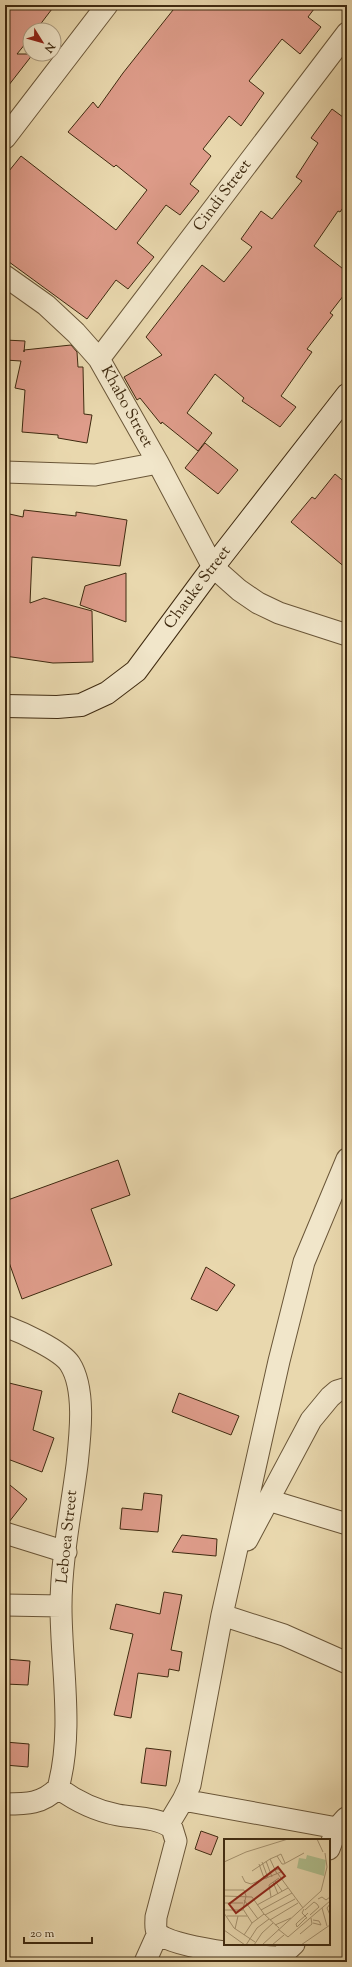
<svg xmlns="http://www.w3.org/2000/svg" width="352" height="1967" viewBox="0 0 352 1967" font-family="'Sorts Mill Goudy',serif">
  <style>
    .building { fill: #de9c8a; stroke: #3f2a10 }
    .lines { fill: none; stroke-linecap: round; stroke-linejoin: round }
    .street-casing { stroke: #6a5638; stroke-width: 23 }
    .secondary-casing { stroke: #3f2a10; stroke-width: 24 }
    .street { stroke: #f1e6ca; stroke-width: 21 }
    .secondary { stroke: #f1e6ca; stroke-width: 22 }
    .labels { text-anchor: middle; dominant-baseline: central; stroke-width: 3; stroke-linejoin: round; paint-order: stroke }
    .street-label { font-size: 16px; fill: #3f2a10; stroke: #f1e6ca }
    .inset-road { fill: none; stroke: #a5926f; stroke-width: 1 }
    .view { fill: #8f2418; fill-opacity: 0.15; stroke: #8f2418; stroke-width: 2 }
    .inset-edge { fill: none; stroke: #3f2a10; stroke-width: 2 }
  </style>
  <rect width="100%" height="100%" fill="#e9d8ae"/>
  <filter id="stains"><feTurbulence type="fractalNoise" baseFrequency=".005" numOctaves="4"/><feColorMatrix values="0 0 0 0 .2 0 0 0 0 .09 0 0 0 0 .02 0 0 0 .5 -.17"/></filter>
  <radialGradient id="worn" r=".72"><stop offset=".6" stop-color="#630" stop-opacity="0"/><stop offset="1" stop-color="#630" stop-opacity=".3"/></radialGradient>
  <path class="building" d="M5 5H55L36 30H30V38L17 54H33L5 90Z
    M177 5H317L308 17 321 27 300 54 282 39 249 81 264 93 241 126 229 116 203 149 211 156 190 184 199 191 180 215 166 205 137 243 154 257 128 289 116 280 87 319 5 259V176L21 156 116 230 147 190 116 165 114 167 68 132 93 102 98 108 123 73Z
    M332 109 347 120V202L340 212 338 211 314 246 347 272V291L330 313 333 315 307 349 312 352 281 396 296 407 280 427 242 401 244 398 215 374 187 413 212 433 198 451 162 422 161 424 140 398 137 400 124 377 162 355 146 337 202 265 224 282 252 247 241 239 261 211 272 219 302 181 296 177 318 143 311 138Z
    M5 340 25 341 24 352V350L71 345 77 352 78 367H83L84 414 92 415 87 443 58 438V435L22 432 25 390 15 388 21 361 5 360Z
    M205 443 238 470 218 494 185 468Z
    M335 474 347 484V569L291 522 312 497 315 499Z
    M24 510 76 516V512L127 520 120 566 32 557 30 603 44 598 92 611 93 662 53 663 5 656V513L23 517Z
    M126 573V622L80 605 85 586Z
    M118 1160 130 1195 91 1209 112 1265 22 1299 5 1251V1201Z
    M206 1267 235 1285 217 1311 191 1299Z
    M5 1382 42 1391 33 1430 54 1438 42 1472 5 1458Z
    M179 1393 239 1416 231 1435 172 1412Z
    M5 1481 27 1499 9 1522 5 1521Z
    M144 1493 162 1495 158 1532 120 1529 122 1508 142 1510Z
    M182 1535 217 1539 216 1556 172 1552Z
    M164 1592 182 1595 171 1650 182 1652 179 1671 169 1669 168 1677 138 1673 131 1718 114 1715 133 1634 110 1629 116 1604 160 1614Z
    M5 1659 30 1661 28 1685 5 1684Z
    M5 1742 29 1744 28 1767 5 1765Z
    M146 1748 171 1751 166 1786 141 1783Z
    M201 1831 218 1837 211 1855 195 1849Z"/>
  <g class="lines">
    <defs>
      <path id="street" d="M5 138 107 5
        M5 276 46 305 76 333 99 359 158 463 213 567 239 590 258 603 279 613 347 635
        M99 359 347 33
        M5 472 95 475 158 463
        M5 1326C21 1332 61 1350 70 1364 86 1389 80 1437 77 1465 71 1512 61 1560 61 1607 61 1665 74 1731 58 1788
        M268 1500 347 1524
        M5 1533 66 1552
        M247 1540 311 1420 330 1397 337 1391 347 1388
        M5 1605 61 1606
        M222 1615 284 1635 347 1663
        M58 1788C76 1801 96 1811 118 1815 135 1818 157 1817 172 1828L176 1841 156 1917C156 1922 155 1928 157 1932 167 1948 261 1957 280 1957L294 1944
        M183 1800 337 1828
        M5 1804C27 1804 42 1804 58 1788
        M168 1825 183 1800 190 1785 222 1615 279 1361 304 1262 347 1159
        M329 1849 337 1828 346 1818
        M145 1962 158 1933"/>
      <path id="secondary" d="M5 706 57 707 81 705 107 693 136 671 213 567 347 395"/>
    </defs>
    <use href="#street" class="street-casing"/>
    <use href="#secondary" class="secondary-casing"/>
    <use href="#street" class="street"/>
    <use href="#secondary" class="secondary"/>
  </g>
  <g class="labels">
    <g class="street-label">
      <text transform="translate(223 196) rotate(-53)">Cindi Street</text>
      <text transform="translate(126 407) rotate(61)">Khabo Street</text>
      <text transform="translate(198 588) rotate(-53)">Chauke Street</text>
      <text transform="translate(68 1537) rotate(-84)">Leboea Street</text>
    </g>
  </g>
  <g transform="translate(224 1839)">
    <rect width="106" height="106" fill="#e9d8ae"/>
    <path d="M83 16 102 21 100 37 73 29 75 19 82 20Z" fill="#b0c08f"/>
    <path class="inset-road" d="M93 0 99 13M53 17 57 15 61 24M46 20 53 17 58 25H60M42 22 48 38M0 23 22 13 64 0M38 23 44 39M35 25 40 39H43M60 25 80 14M28 32 46 20 53 35M54 35 79 69M18 37 21 43 27 45 57 33 55 30 51 31M51 42 58 52M49 43 54 55M0 51H20L22 57 19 70 28 84M0 57 28 58 40 75 55 89M47 58 45 46 55 39M94 60 98 58 102 61 106 58M20 61 34 80M0 64H19M106 65 103 69 106 76M33 66 64 49M98 69 103 87M80 70 78 74 83 79H82L73 88 72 85 75 82 81 77 84 74M0 71H19M37 71 68 54M81 71 90 63 93 65 95 68 86 76M0 74 10 89 31 103M41 76 71 60M3 77H23M46 81 74 64M89 81 95 82 97 86 89 84M51 86 67 79M11 90 14 77M54 90 64 98 106 62M0 91 21 106M76 95 88 85 87 79M20 96 28 84 40 75M22 106 33 89 45 80M30 106 38 94 49 84M38 106 97 52 103 28 101 14M48 106 60 96M77 106 106 86"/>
    <path class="view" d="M54 28 61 37 12 74 5 65Z"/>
    <rect width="106" height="106" class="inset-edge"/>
  </g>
  <rect width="352" height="1967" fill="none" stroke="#e9d8ae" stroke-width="20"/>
  <rect x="6" y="6" width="340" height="1955" fill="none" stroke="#3f2a10" stroke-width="2"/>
  <rect x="10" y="10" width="332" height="1947" fill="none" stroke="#3f2a10"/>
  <g transform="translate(42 42) rotate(127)"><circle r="19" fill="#f1e6ca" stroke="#aa9b80"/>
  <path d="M0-3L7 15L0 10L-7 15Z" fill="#8f2418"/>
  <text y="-6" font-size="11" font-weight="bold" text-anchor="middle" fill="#3f2a10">N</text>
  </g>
  <path d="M24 1937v6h68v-6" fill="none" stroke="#3f2a10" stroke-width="2"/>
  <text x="30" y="1937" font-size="12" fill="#3f2a10" stroke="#f1e6ca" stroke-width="3" paint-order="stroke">20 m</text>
  <rect width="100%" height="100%" filter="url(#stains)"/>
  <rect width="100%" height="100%" fill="url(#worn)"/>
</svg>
